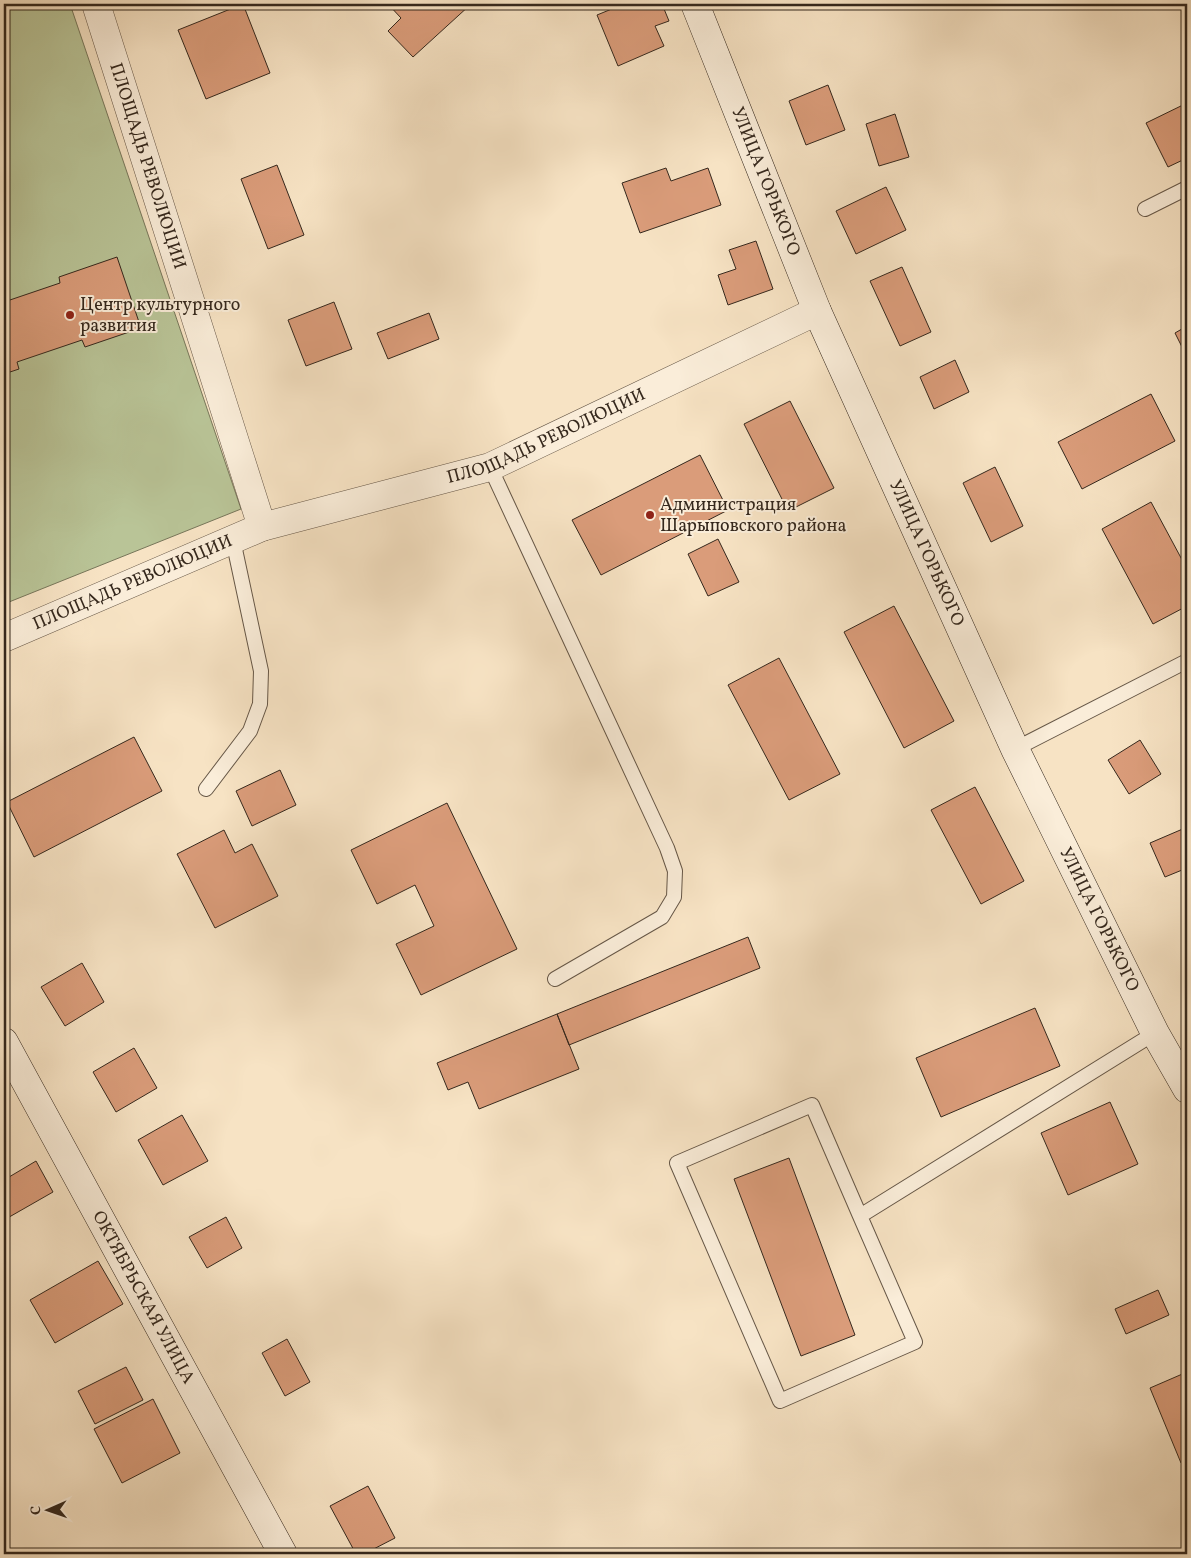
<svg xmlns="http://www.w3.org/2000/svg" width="1191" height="1558" viewBox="0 0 1191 1558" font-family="Vollkorn,serif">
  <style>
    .green { fill: #b9c497; stroke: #77765a }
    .building { fill: #da9c7a; stroke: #35281d }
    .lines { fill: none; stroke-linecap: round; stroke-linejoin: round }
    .lane-casing { stroke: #665747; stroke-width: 16 }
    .street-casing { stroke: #665747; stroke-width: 29 }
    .secondary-casing { stroke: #35281d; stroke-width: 29 }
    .lane { stroke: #faedd9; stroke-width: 14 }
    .street { stroke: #faedd9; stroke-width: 28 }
    .secondary { stroke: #faedd9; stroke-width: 28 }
    .poi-dot { fill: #8f2418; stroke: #faedd9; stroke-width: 2 }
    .labels { text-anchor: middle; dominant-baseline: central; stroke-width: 4; stroke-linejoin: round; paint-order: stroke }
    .street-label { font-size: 18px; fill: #35281d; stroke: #faedd9 }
    .poi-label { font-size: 18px; fill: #35281d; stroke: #faedd9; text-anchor: start }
  </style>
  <rect width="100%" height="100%" fill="#f7e3c4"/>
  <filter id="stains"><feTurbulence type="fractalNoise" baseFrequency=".004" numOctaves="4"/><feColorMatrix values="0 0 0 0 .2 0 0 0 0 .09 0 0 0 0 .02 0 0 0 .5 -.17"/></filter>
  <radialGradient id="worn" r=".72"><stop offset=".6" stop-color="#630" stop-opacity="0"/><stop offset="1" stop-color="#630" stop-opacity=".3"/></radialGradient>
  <path class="green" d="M4 4H70L241 509 4 604Z"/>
  <path class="building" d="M243 4 270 73 206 99 178 30Z
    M388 4H469L470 5 413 57 388 31 401 18Z
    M624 4H662L669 21 655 26 664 46 618 66 597 15Z
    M828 85 845 130 806 145 789 101Z
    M1187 103V158L1168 167 1146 123Z
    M895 114 909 157 879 166 866 124Z
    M277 165 304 235 268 249 241 179Z
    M666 168 671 181 708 168 721 205 640 233 622 183Z
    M886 187 906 230 856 254 836 211Z
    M756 241 773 289 728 305 718 275 736 269 729 250Z
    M117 257 141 328 85 347 82 340 17 362 19 369 4 374V302L60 283 59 277Z
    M902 267 931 332 900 346 870 281Z
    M334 302 352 349 306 366 288 320Z
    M429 313 439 339 388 359 377 333Z
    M1187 326V357L1175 333Z
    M955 360 969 392 934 409 920 377Z
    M1151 394 1175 441 1082 489 1058 442Z
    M790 401 834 488 788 511 744 424Z
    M700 455 728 510 601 575 572 520Z
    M995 467 1023 526 991 542 963 483Z
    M1151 502 1187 569V606L1153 624 1102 529Z
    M718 539 739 582 708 596 688 554Z
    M894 606 954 721 904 748 844 632Z
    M779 658 840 774 789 800 728 685Z
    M134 737 162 791 34 857 7 802Z
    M1140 740 1161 774 1129 794 1108 760Z
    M280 770 296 805 252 826 236 791Z
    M975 787 1024 881 981 904 931 810Z
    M447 803 517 949 421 995 396 944 434 926 415 885 377 904 351 850Z
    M1185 828 1187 834V868L1165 877 1150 843Z
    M224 830 235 853 252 844 278 896 215 928 177 854Z
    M748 937 760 968 569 1045 557 1014Z
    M82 963 104 1002 65 1026 41 987Z
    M1035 1008 1060 1066 941 1117 916 1058Z
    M557 1014 579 1069 479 1109 468 1082 448 1090 437 1063Z
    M134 1048 157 1088 116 1112 93 1072Z
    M1110 1102 1138 1164 1068 1195 1041 1133Z
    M182 1115 208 1161 163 1185 138 1140Z
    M789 1158 855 1335 801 1356 734 1179Z
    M36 1161 53 1192 4 1220V1180Z
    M226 1217 242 1248 207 1268 189 1237Z
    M98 1261 123 1304 55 1343 30 1300Z
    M1158 1290 1169 1315 1126 1334 1115 1309Z
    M287 1339 310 1382 285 1396 262 1353Z
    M126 1367 143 1400 95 1424 78 1391Z
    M1187 1372V1460L1181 1463 1150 1388Z
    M153 1399 180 1453 122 1483 94 1429Z
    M368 1486 395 1538 364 1554H356L330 1506Z"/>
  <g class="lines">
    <defs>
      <path id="lane" d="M1145 209 1187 188
        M490 467 667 848 675 871 674 897 662 917 555 979
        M1015 749 1187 661
        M206 789 250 731 260 704 261 671 233 540
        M860 1216 915 1342 780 1401 677 1163 812 1105 860 1216 1155 1033"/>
      <g id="street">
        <path id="s1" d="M96 4 262 527"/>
        <path id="s2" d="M4 638 262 527 490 467 817 311"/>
      </g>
      <g id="secondary">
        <path id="s3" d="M695 4 817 311 1015 749 1155 1033 1187 1089"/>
        <path id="s4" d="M4 1042 283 1554"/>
      </g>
    </defs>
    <use href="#lane" class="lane-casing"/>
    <use href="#street" class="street-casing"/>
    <use href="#secondary" class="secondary-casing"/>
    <use href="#lane" class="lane"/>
    <use href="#street" class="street"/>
    <use href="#secondary" class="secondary"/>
  </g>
  <g class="poi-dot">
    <circle cx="70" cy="315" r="5"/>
    <circle cx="650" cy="515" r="5"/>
  </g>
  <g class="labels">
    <g class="street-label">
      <text stroke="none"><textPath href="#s1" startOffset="170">ПЛОЩАДЬ РЕВОЛЮЦИИ</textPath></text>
      <text stroke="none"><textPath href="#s3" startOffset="191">УЛИЦА ГОРЬКОГО</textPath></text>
      <text stroke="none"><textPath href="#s2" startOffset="580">ПЛОЩАДЬ РЕВОЛЮЦИИ</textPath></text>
      <text stroke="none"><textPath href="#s3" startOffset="596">УЛИЦА ГОРЬКОГО</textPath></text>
      <text stroke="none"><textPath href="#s2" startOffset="140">ПЛОЩАДЬ РЕВОЛЮЦИИ</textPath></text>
      <text stroke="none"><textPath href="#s3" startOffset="1001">УЛИЦА ГОРЬКОГО</textPath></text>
      <text stroke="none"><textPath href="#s4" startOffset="291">ОКТЯБРЬСКАЯ УЛИЦА</textPath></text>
    </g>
    <g class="poi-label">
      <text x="80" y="305">Центр культурного<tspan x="80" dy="21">развития</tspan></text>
      <text x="660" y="505">Администрация<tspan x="660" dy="21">Шарыповского района</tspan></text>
    </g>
  </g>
  <rect width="1191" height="1558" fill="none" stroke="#f7e3c4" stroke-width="20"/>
  <rect x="5" y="5" width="1181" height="1548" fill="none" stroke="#35281d" stroke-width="2.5"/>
  <rect x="10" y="10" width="1171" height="1538" fill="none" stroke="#35281d"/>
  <g transform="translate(48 1510) rotate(268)" stroke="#faedd9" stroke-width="4" paint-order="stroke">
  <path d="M0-4L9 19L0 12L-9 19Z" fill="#35281d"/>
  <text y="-8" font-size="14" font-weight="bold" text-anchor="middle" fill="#35281d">С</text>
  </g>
  <rect width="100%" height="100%" filter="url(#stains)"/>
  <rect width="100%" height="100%" fill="url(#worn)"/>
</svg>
